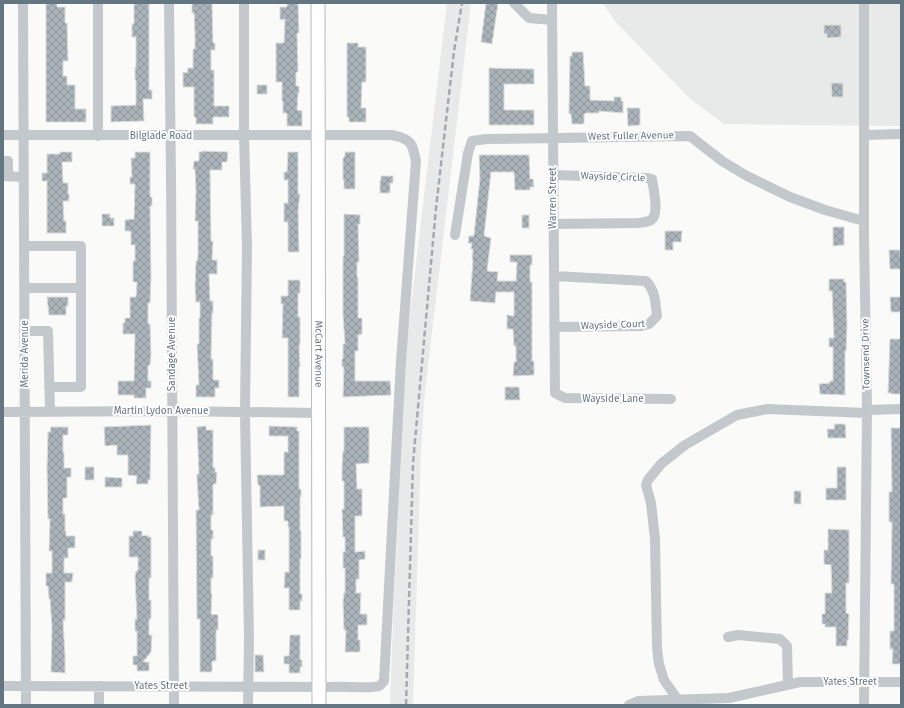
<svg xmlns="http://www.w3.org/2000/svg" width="904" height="708" viewBox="0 0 904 708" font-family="'Fira Sans',sans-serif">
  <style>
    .built { fill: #e8e9e9 }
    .building { fill: url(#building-cross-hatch); stroke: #dcdcda }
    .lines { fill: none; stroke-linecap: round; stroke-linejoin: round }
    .major-casing { stroke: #b5babe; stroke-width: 15 }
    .minor { stroke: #c3c8cc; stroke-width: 10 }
    .major { stroke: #fff; stroke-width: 13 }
    .rail { stroke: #a2aab0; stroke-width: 2.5; stroke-dasharray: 6 3; stroke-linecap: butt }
    .labels { text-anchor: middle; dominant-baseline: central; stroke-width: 4; stroke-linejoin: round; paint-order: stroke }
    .street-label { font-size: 10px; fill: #657683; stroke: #fff }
  </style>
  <defs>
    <pattern id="building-cross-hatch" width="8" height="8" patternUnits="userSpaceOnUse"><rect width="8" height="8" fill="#aab3b9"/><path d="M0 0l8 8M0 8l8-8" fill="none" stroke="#8e969c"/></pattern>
  </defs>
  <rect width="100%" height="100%" fill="#fafaf8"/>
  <path class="built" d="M447 3H471L425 391 421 449 413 705H390L394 594 398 525 401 420 407 339Z
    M603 3H901V126L724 124 690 99 614 20Z"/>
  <path class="building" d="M46 3H57V7H65V23H67L68 61H63V76H67V85H75V109H86V122H46Z
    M138 3 149 4V90H152V99H143L144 121 111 122V106L136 105V80H135V67H136V37H132V24H134V4Z
    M194 3H212L213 43H215V50H211V70H214V106H229V117H213V124H196V117H194V87H183V72L187 73 188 68H193V49H195V34L194 13H192V4Z
    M287 3H298L299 33H297L298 72H296V86H299V93H298L297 110 302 111V126H287V113H283V101H282V82H276V43H284L285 19 280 20V7H287Z
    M486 3H498L492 44 481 42Z
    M824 25H841V37L827 38V34H824Z
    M347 43H358V47H366V82H362L361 108H366V122H349V117H347Z
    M572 52H583L585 86H590V100L614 101V97H621V101H623V113L599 111V113H586L584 114V124H572L571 114H569V108L570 56H572Z
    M489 68 534 69V84H504V110H534V125H489Z
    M831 83H843V97H832Z
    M257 85H267V94H257Z
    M627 108H640V125L628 126Z
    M202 151 228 152 227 162H222V170H210L211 241H213L212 260H217V274H209L210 301H213V313H212L211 359H213V380H219V388H215V397H196V385H199L197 344H199V318H200V302H196L195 288 196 261H197L198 256V221H195L196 191 195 169H193L194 161H199V152H202Z
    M60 152H72V162H62L63 183H68V194H69V201H63L64 221H66V233H47V181H42V173H47V154H60Z
    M135 152H150V197H152V206H150L151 276 150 303H148V324H150L151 355 150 365H148V381H151V388H146V398H134V395H118V381H134L135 334H123V323H125V318H130V297H136L137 282H133V261H135V245H131V232L130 231H125V220L134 219 135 184H130V177H132L131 158H135Z
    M288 152H298V194H300L298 210 299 252H288V222H284V203H288V180H284V172H287Z
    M345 152H355V189H344V180H343V158L345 156Z
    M479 155H529L530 179H533L534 187H530V190H515L514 172H491L484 236 491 238 487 271 498 272 497 281H516L517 262H510V255H532V265H530V282H532V361H534V375L513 376 514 362H516V346H514L513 329H507V315L514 316V292H496L495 303 470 301 473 260H472L473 249H471L472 243H468L469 236H473L474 235 480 178Z
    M381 176H393V183H390V193H380V180H381Z
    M102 214H110V218H114V226H102Z
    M344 214 360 215V224H358L359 262H357V277H358V318H362V334L358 335V351H355V381H390L391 395 343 397 344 367H342V359H343V344H345L343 315V256H344Z
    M522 215H529V228H522Z
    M833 227H844V245L833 246Z
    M665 231H682L681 242H673V250H665Z
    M889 250H900L901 269H890Z
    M829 279H844V282H846L847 326 846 351H845V395L820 394 819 384 830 383V381H833V347H829V338H834L832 291H829Z
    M288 280H300V293H298V317H300V345H299L300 367H299V397H288V338H282L283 304H281V296H288Z
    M47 297H68V306H66V315H49Z
    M890 297H901V312H891Z
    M890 339H901V394H891V393H888Z
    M505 387H519L520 400H505Z
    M834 424H845L846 438H828L827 429H835Z
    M151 425 150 480H148V484H136L137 476 128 475V455H117V445L105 446 104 427Z
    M206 426V430H213V468H215V472L217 473 216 484H213V515H211V530H213V539H211V556H213V578H211V593L212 594 211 614 218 615V630H216V661H212V672H200V619H197L196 510H199L197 480V474H199L197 427Z
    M269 426 297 427V431H299V489H301V497H300V531H301V559H300V594H302V601H300V610H289V588H284L285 572H289V527H288V521H284V506L260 507V485H258L257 475H284V452H288V436H269Z
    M51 427H68V435H63V452H64V468H71V477H67V498H63V514H65V531H66V536H75V548H68V558H64V573H73L72 582H65V620H63L65 656V673L51 672 52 627 50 599H49L48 586H46V573H52V551H49L50 519H48L47 468 48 432H50Z
    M344 427H369V463L356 464 357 489H362V516H355V552L365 551V559L359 560V579H356V593H361L360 614H367V625H358V640H360V652H345L346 630H344L343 602 344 593H345V568H343V552H345V537H343L342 509H344V481H342V468L343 451H344Z
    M891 428H901V664H892L893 649H890V631H894V584H891L892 522H889V492H892Z
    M85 467H94V480H85Z
    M837 467H846V500H826V488H837Z
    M105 477 122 478V487H105Z
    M794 491H801V504H794Z
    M828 529 849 530V583H846V613L849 614 848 640H847V646H836V627H825V624H822V614H825V593H832L831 565 824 564V550H828Z
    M133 531H142V536L148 535V537H151V578H149V600H151V619H149V635H152L151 652 143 662H149V671H137V665H133V656H137V631H135V619H137L135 577 136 571H138V557H129V536H133Z
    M258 550H265V560H258Z
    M290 635H300V660H302V667H300V673H289V664H284V656H289Z
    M255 655H263L264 672H255Z"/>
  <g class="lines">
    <defs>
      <g id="major">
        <path id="s1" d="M318 3 319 705"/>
      </g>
    </defs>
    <use href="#major" class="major-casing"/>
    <path class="minor" d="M23 3 26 705
      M98 3V136
      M169 3 171 178 174 705
      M244 3V135L247 247 245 412 249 637 248 705
      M514 3 529 18 552 20
      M552 3 555 393 565 398 671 399
      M864 3V237L867 410 864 705
      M3 135H392C411 139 412 142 416 161L401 361 384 681C382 683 381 685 379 686 373 689 341 686 331 687L3 686
      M864 135 901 134
      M3 161H8V176
      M553 175 648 178 652 179C653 188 660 214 651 220 648 222 643 222 639 223L553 224
      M3 176 24 177
      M455 235 468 153 472 141 486 139 690 136 722 161 747 176 790 197 825 210 864 221
      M24 246H81V387H49
      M554 276 646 281C656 291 655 303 657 316L649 324 641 326 554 327
      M24 288H81
      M24 331H48L50 411
      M867 410 901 409
      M3 412 172 411 319 413
      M728 637 738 635 770 638 780 639 787 646 788 685
      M678 700 664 680 659 664 657 648 655 539 651 503 646 485 648 480 661 464 685 445 737 415 767 409 867 413
      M99 705V686
      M629 705 638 701 729 698 800 682H901"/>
    <use href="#major" class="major"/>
    <path class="rail" d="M406 705 413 463 436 208 454 51 462 3"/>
  </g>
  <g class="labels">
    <g class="street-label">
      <text x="161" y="136">Bilglade Road</text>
      <text transform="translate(631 136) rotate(-1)">West Fuller Avenue</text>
      <text transform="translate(613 177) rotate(2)">Wayside Circle</text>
      <text transform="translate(553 198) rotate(-90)">Warren Street</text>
      <text transform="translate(613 325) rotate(-2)">Wayside Court</text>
      <text transform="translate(25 354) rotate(-90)">Merida Avenue</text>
      <text transform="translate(172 354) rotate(-90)">Sandage Avenue</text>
      <text stroke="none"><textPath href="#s1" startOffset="351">McCart Avenue</textPath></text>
      <text transform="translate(866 354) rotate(-91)">Townsend Drive</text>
      <text x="613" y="399">Wayside Lane</text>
      <text x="161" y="411">Martin Lydon Avenue</text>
      <text x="850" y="682">Yates Street</text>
      <text x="161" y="686">Yates Street</text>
    </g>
  </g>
  <rect width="904" height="708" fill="none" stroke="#657683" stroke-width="8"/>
</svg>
